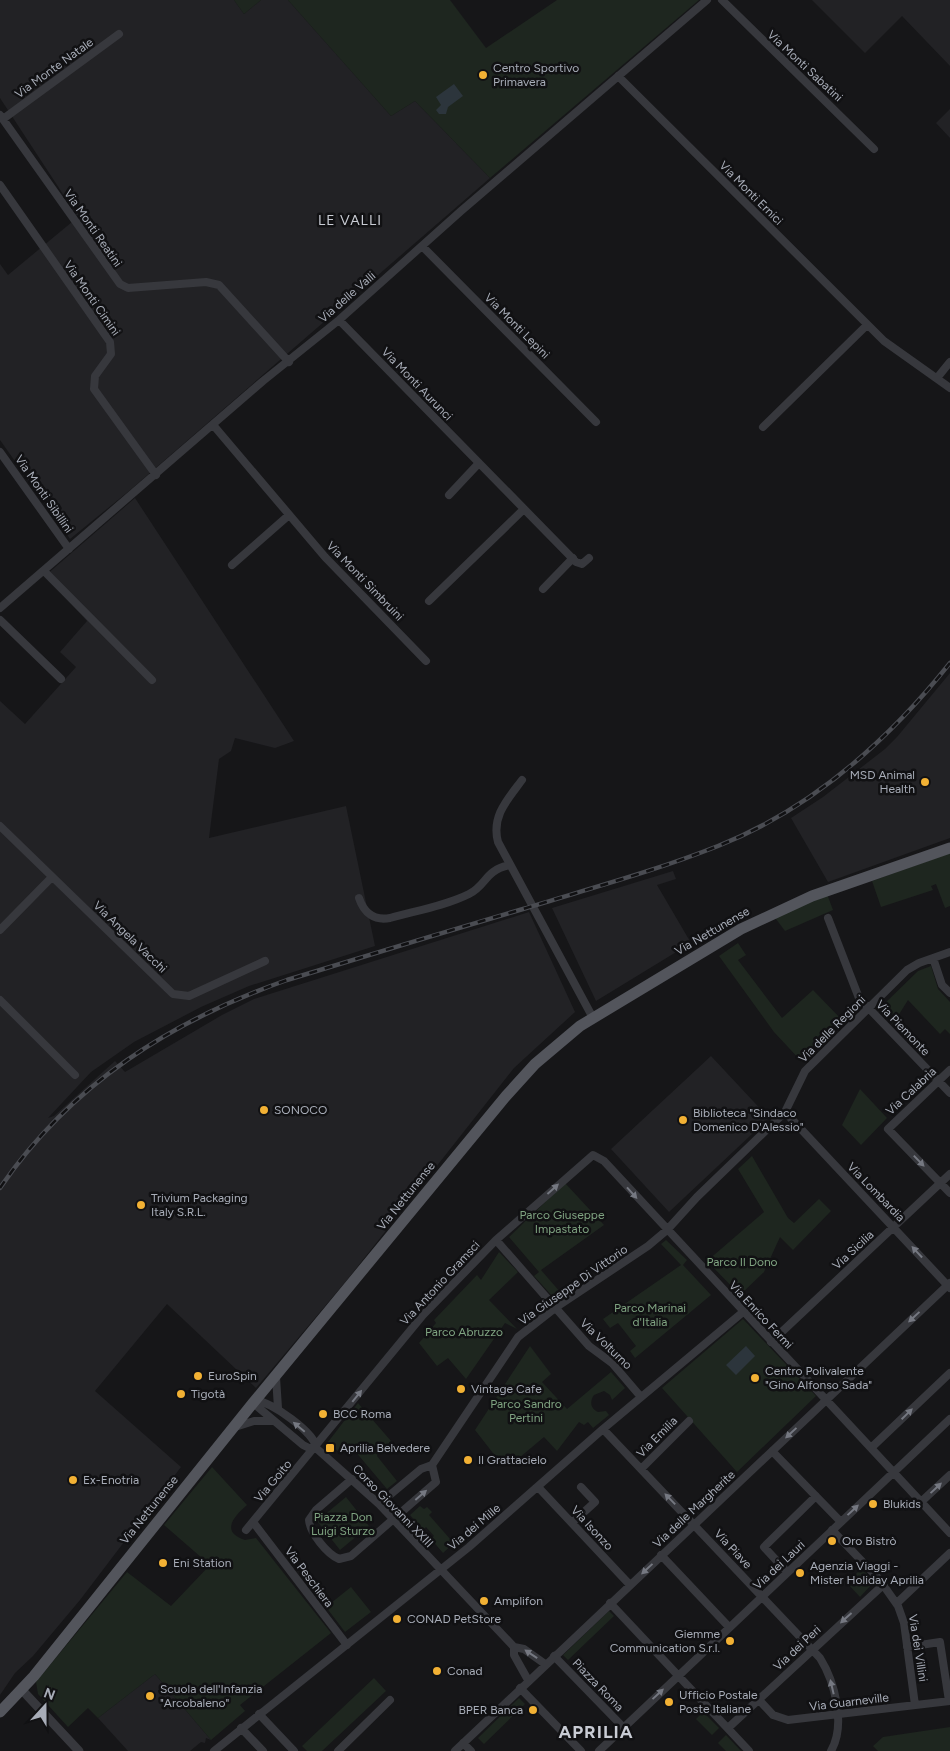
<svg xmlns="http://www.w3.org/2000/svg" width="950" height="1751" viewBox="0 0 950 1751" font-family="Figtree,sans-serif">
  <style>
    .built { fill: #222225 }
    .green { fill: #1e261f }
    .water { fill: #2c353c }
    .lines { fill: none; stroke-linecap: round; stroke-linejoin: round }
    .minor { stroke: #37383d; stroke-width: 8 }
    .tertiary { stroke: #37383d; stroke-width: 9 }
    .primary { stroke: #53555c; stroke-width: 11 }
    .rail-casing { stroke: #4a4c52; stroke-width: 4.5 }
    .rail { stroke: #111113; stroke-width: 2.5; stroke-dasharray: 8; stroke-linecap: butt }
    .oneway { fill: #757881 }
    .poi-dot { fill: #f2b134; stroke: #111113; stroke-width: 2 }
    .labels { text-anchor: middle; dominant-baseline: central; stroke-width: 5; stroke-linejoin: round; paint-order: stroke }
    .street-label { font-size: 12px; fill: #a8adb8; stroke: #111113 }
    .poi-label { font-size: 12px; fill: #a8adb8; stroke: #111113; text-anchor: start }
    .park-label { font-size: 12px; fill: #7fa381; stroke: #111113 }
    .neighbourhood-label { font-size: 14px; letter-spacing: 1px; fill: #c9ccd4; stroke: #111113 }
    .district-label { font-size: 18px; font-weight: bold; letter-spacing: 1px; fill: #c9ccd4; stroke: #111113 }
  </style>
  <rect width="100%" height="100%" fill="#161618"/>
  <path class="built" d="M0 0H234L244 14 261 0H288L391 116 415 101 490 178 129 491 70 539 0 440V264L8 275 78 217 0 98Z
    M812 0H950V66L902 16 865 53Z
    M950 109V138L936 123Z
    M135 498 294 741 275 748 235 738 231 751 219 759 209 838 346 806 375 946 249 986 201 1007 134 1042 91 1072 48 1118 54 1116 115 1061 125 1072 222 1015 254 999 529 912 575 1012 514 1068 347 1280 256 1388 167 1304 95 1391 181 1467 80 1600 33 1656 15 1673 0 1695V701L25 724 76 667 60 652 87 621 45 576Z
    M950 673V838L828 882 791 818 823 797 885 749 897 737Z
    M673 871 676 879 657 885 691 943 596 1001 552 908Z
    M711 1056 769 1118 669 1212 611 1149Z
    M155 1674 211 1740 206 1738 205 1743 201 1742 190 1751H128L98 1718Z"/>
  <path class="green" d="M234 0H261L244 14Z
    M288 0H450L486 48 557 0H699L490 178 415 101 391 116Z
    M950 853V906L945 908 936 884 931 886 933 890 881 907 872 881Z
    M827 894 833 910 785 931 773 915Z
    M738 943 746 955 738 960 782 1018 813 990 843 1021 802 1062 774 1032 719 956Z
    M931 966 938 989 950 1002V1034L945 1029 940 1034 908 1000 893 1024 879 1009 918 971Z
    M860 1089 887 1118 861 1145 842 1125Z
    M752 1156 788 1218 794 1223 819 1199 831 1211 793 1250 780 1237 764 1272 740 1295 707 1261 764 1212 738 1169Z
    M565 1183 604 1225 541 1270 561 1293 554 1298 534 1276 539 1272 509 1237Z
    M666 1240 687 1260 683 1265 711 1295 635 1358 630 1351 636 1346 618 1323 610 1328 603 1319 681 1265 661 1244Z
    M499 1252 518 1272 489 1300 517 1329 505 1323 466 1379 448 1358 437 1366 419 1343 436 1323 434 1320 477 1275 481 1280Z
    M743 1319 816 1396 737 1472 662 1388Z
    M530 1346 551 1374 542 1382 567 1409 611 1372 625 1388 612 1400 610 1395 604 1391 594 1395C589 1402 591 1409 598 1412L606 1411 609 1415 593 1428 588 1422 584 1425 579 1422 557 1451 544 1437 519 1458 515 1456 503 1466 475 1430Z
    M358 1403 391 1441 386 1446 381 1444 377 1456 397 1481 387 1489 349 1444 339 1452 328 1442Z
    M212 1467 247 1505C234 1516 220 1532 245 1540L256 1538 331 1633 240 1705 245 1711 211 1740 155 1674 98 1718 88 1708 68 1727 38 1694 36 1682 127 1572 171 1606 210 1565 164 1525Z
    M346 1497 369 1526 340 1550 317 1521Z
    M420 1506 424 1509 427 1507 432 1512 429 1515 451 1540 456 1538 454 1540 455 1542 443 1553 431 1539 434 1536 426 1527 423 1530 410 1515Z
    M862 1568 874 1582 860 1597 847 1583Z
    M351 1587 371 1612 345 1632 326 1607Z
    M609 1611 614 1616 568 1660 563 1655Z
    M374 1678 386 1691 322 1751H307L302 1746Z
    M519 1698 525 1704 484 1744 478 1738Z
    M703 1712 719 1728 712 1735 696 1719Z
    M950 1727V1751H878L873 1746 883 1737Z
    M726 1735 741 1751H726L718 1743Z"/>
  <path class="water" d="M454 84 463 96 448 107 446 114H439L436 110 441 105 436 97Z
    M746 1346 755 1356 736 1375 726 1365Z"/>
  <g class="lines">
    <path class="minor" d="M722 0 874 149
      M618 76 884 341 950 388
      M0 115 120 284 128 288 206 282 219 285 289 362
      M3 119 119 34
      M0 185 110 342 111 354 95 376 94 389 156 475
      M422 246 596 422
      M339 320 576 562 582 564 589 558
      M937 378 950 362
      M214 426 325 557 426 661
      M763 427 867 325
      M0 452 69 549
      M449 495 479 463
      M232 565 289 515
      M44 571 152 680
      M543 589 573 558
      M429 601 524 509
      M0 608 263 381 339 320 461 211 707 0
      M0 620 61 679
      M522 780C508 799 491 816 498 842L593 1018
      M0 826 173 994 189 996 265 961
      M359 898C364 913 374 921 390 918 415 911 445 906 469 894 487 885 484 871 509 865
      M828 918 859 998 950 1093
      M0 930 52 877
      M933 958 942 985 950 993
      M0 1000 75 1075
      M950 1070 888 1129 950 1193
      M785 1112 950 1288
      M496 1240 589 1346 612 1363 641 1397
      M771 1342 950 1174
      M276 1377 278 1408
      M255 1400C270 1401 316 1433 316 1448L379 1504 514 1647
      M253 1403 303 1445 309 1448H316
      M235 1427 254 1421H272
      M603 1429 820 1658C835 1682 846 1725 831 1751
      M872 1447 950 1373
      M772 1451 841 1522
      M641 1469 689 1421
      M352 1479 316 1510 309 1520C310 1533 327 1554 339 1559L351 1556 436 1482 432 1465
      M538 1487 630 1585
      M922 1501 950 1475
      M379 1504 421 1469 432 1465 518 1337 555 1308 648 1246 667 1230 697 1197 785 1112 805 1071 907 970 919 963 950 952
      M253 1522 347 1645
      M572 1523 595 1502 581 1487
      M246 1530 423 1315 496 1240 593 1155 604 1161 950 1533
      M832 1530 879 1579 898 1606 904 1623 915 1705
      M661 1555 729 1627
      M787 1572 764 1547 816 1496
      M610 1603 749 1751
      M897 1603 950 1553
      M514 1647 524 1649 545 1664
      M514 1647V1655L528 1680
      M907 1647 940 1642 949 1701
      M554 1656 623 1727
      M520 1688 581 1751
      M759 1700 773 1715 788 1720 950 1701
      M259 1714 294 1751
      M241 1728 263 1751
      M728 1728 882 1586
      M463 1743 471 1751
      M214 1751 469 1547 603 1429 743 1312
      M338 1751 390 1700
      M455 1751 950 1283
      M599 1751 950 1419"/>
    <path class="tertiary" d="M22 1690 79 1751"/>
    <path class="primary" d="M0 1712 34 1676 253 1403 506 1096 535 1064 580 1026 741 929 812 896 950 848"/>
    <defs>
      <path id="rail" d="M0 1188C71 1084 171 1021 287 980 366 956 444 932 523 909 588 889 655 871 718 846 811 809 888 741 950 663"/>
    </defs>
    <use href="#rail" class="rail-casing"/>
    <use href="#rail" class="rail"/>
  </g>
  <defs><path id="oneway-solid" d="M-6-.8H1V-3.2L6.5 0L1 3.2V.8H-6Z" transform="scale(1.25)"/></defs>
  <g class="oneway">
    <use href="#oneway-solid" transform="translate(919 1161) rotate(46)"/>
    <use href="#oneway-solid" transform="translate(553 1189) rotate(-42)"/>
    <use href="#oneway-solid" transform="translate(632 1193) rotate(48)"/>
    <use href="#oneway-solid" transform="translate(917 1252) rotate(-133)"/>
    <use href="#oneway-solid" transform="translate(914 1317) rotate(137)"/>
    <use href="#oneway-solid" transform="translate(357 1396) rotate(-51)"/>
    <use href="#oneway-solid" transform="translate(907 1414) rotate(-44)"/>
    <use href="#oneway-solid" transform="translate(299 1427) rotate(-140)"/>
    <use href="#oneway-solid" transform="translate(791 1433) rotate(137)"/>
    <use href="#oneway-solid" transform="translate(936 1488) rotate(-43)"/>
    <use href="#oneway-solid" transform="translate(421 1495) rotate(-41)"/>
    <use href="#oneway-solid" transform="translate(670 1499) rotate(-134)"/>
    <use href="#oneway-solid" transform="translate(853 1510) rotate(-43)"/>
    <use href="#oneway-solid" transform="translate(647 1569) rotate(137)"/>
    <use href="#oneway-solid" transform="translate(846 1618) rotate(138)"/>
    <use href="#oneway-solid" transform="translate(531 1654) rotate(-146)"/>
    <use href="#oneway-solid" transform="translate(832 1687) rotate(-103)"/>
    <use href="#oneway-solid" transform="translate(658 1694) rotate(-43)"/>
  </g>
  <g class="poi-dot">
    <circle cx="483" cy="75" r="5"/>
    <circle cx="925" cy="782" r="5"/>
    <circle cx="264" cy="1110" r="5"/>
    <circle cx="683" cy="1120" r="5"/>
    <circle cx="141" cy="1205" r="5"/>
    <circle cx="198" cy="1376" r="5"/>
    <circle cx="755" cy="1378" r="5"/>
    <circle cx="461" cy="1389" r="5"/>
    <circle cx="181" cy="1394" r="5"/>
    <circle cx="323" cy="1414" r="5"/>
    <rect x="325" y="1443" width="10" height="10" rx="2.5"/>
    <circle cx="468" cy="1460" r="5"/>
    <circle cx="73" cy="1480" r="5"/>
    <circle cx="873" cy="1504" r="5"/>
    <circle cx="832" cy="1541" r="5"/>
    <circle cx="163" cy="1563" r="5"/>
    <circle cx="800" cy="1573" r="5"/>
    <circle cx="484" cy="1601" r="5"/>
    <circle cx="397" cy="1619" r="5"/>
    <circle cx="730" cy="1641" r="5"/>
    <circle cx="437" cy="1671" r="5"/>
    <circle cx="150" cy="1696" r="5"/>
    <circle cx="669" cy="1702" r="5"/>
    <circle cx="533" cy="1710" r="5"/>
  </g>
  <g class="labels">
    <g class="street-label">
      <text transform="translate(805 66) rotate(43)">Via Monti Sabatini</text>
      <text transform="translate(54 68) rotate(-36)">Via Monte Natale</text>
      <text transform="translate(751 193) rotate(45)">Via Monti Ernici</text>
      <text transform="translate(93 228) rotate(55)">Via Monti Reatini</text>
      <text transform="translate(347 297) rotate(-41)">Via delle Valli</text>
      <text transform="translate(92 298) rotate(55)">Via Monti Cimini</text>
      <text transform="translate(517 326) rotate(45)">Via Monti Lepini</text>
      <text transform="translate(417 384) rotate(46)">Via Monti Aurunci</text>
      <text transform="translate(44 494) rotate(55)">Via Monti Sibillini</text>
      <text transform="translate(365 581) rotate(46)">Via Monti Simbruini</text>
      <text transform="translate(712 931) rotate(-30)">Via Nettunense</text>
      <text transform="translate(130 937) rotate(44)">Via Angela Vacchi</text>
      <text transform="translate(903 1028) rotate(46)">Via Piemonte</text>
      <text transform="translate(832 1029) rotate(-45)">Via delle Regioni</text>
      <text transform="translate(911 1091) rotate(-43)">Via Calabria</text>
      <text transform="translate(876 1192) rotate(46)">Via Lombardia</text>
      <text transform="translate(406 1196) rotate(-51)">Via Nettunense</text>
      <text transform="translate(853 1250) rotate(-43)">Via Sicilia</text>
      <text transform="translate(440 1283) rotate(-47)">Via Antonio Gramsci</text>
      <text transform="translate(573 1285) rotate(-35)">Via Giuseppe Di Vittorio</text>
      <text transform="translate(761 1315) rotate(47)">Via Enrico Fermi</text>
      <text transform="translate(606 1344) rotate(44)">Via Volturno</text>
      <text transform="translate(657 1437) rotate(-45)">Via Emilia</text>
      <text transform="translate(273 1481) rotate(-50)">Via Goito</text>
      <text transform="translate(393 1506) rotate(46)">Corso Giovanni XXIII</text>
      <text transform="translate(694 1509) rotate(-43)">Via delle Margherite</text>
      <text transform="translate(149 1510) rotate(-51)">Via Nettunense</text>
      <text transform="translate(474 1527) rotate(-40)">Via dei Mille</text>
      <text transform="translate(592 1528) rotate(47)">Via Isonzo</text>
      <text transform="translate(733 1549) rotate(47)">Via Piave</text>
      <text transform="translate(779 1565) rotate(-43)">Via dei Lauri</text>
      <text transform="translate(309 1577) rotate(53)">Via Peschiera</text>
      <text transform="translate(797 1648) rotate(-43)">Via dei Peri</text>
      <text transform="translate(918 1648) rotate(81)">Via dei Villini</text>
      <text transform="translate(598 1685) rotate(46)">Piazza Roma</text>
      <text transform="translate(849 1702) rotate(-7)">Via Guarneville</text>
    </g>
    <g class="poi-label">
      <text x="493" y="68">Centro Sportivo<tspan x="493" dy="14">Primavera</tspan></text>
      <text x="915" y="775" text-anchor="end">MSD Animal<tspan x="915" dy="14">Health</tspan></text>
      <text x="274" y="1110">SONOCO</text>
      <text x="693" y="1113">Biblioteca "Sindaco<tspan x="693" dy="14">Domenico D'Alessio"</tspan></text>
      <text x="151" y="1198">Trivium Packaging<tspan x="151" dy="14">Italy S.R.L.</tspan></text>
      <text x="765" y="1371">Centro Polivalente<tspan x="765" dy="14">"Gino Alfonso Sada"</tspan></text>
      <text x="208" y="1376">EuroSpin</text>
      <text x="471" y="1389">Vintage Cafe</text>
      <text x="191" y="1394">Tigotà</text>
      <text x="333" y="1414">BCC Roma</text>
      <text x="340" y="1448">Aprilia Belvedere</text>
      <text x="478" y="1460">Il Grattacielo</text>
      <text x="83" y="1480">Ex-Enotria</text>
      <text x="883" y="1504">Blukids</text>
      <text x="842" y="1541">Oro Bistrò</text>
      <text x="173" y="1563">Eni Station</text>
      <text x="810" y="1566">Agenzia Viaggi -<tspan x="810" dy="14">Mister Holiday Aprilia</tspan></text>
      <text x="494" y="1601">Amplifon</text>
      <text x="407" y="1619">CONAD PetStore</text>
      <text x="720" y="1634" text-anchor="end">Giemme<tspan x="720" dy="14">Communication S.r.l.</tspan></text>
      <text x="447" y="1671">Conad</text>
      <text x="160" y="1689">Scuola dell'Infanzia<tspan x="160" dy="14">"Arcobaleno"</tspan></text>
      <text x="679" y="1695">Ufficio Postale<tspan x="679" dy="14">Poste Italiane</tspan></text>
      <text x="523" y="1710" text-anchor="end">BPER Banca</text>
    </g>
    <g class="park-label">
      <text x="562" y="1215">Parco Giuseppe<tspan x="562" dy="14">Impastato</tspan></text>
      <text x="742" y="1262">Parco Il Dono</text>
      <text x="650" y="1308">Parco Marinai<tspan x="650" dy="14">d'Italia</tspan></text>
      <text x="464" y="1332">Parco Abruzzo</text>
      <text x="526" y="1404">Parco Sandro<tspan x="526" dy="14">Pertini</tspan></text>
      <text x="343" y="1517">Piazza Don<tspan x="343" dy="14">Luigi Sturzo</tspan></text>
    </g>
    <g class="neighbourhood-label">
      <text x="350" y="220">LE VALLI</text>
    </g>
    <g class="district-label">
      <text x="596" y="1732">APRILIA</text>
    </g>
  </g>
  <g transform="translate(45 1706) rotate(21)" stroke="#111113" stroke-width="4" paint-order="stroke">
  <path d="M0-4L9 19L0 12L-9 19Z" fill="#a8adb8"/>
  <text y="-8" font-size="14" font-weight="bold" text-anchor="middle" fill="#a8adb8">N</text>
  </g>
</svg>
